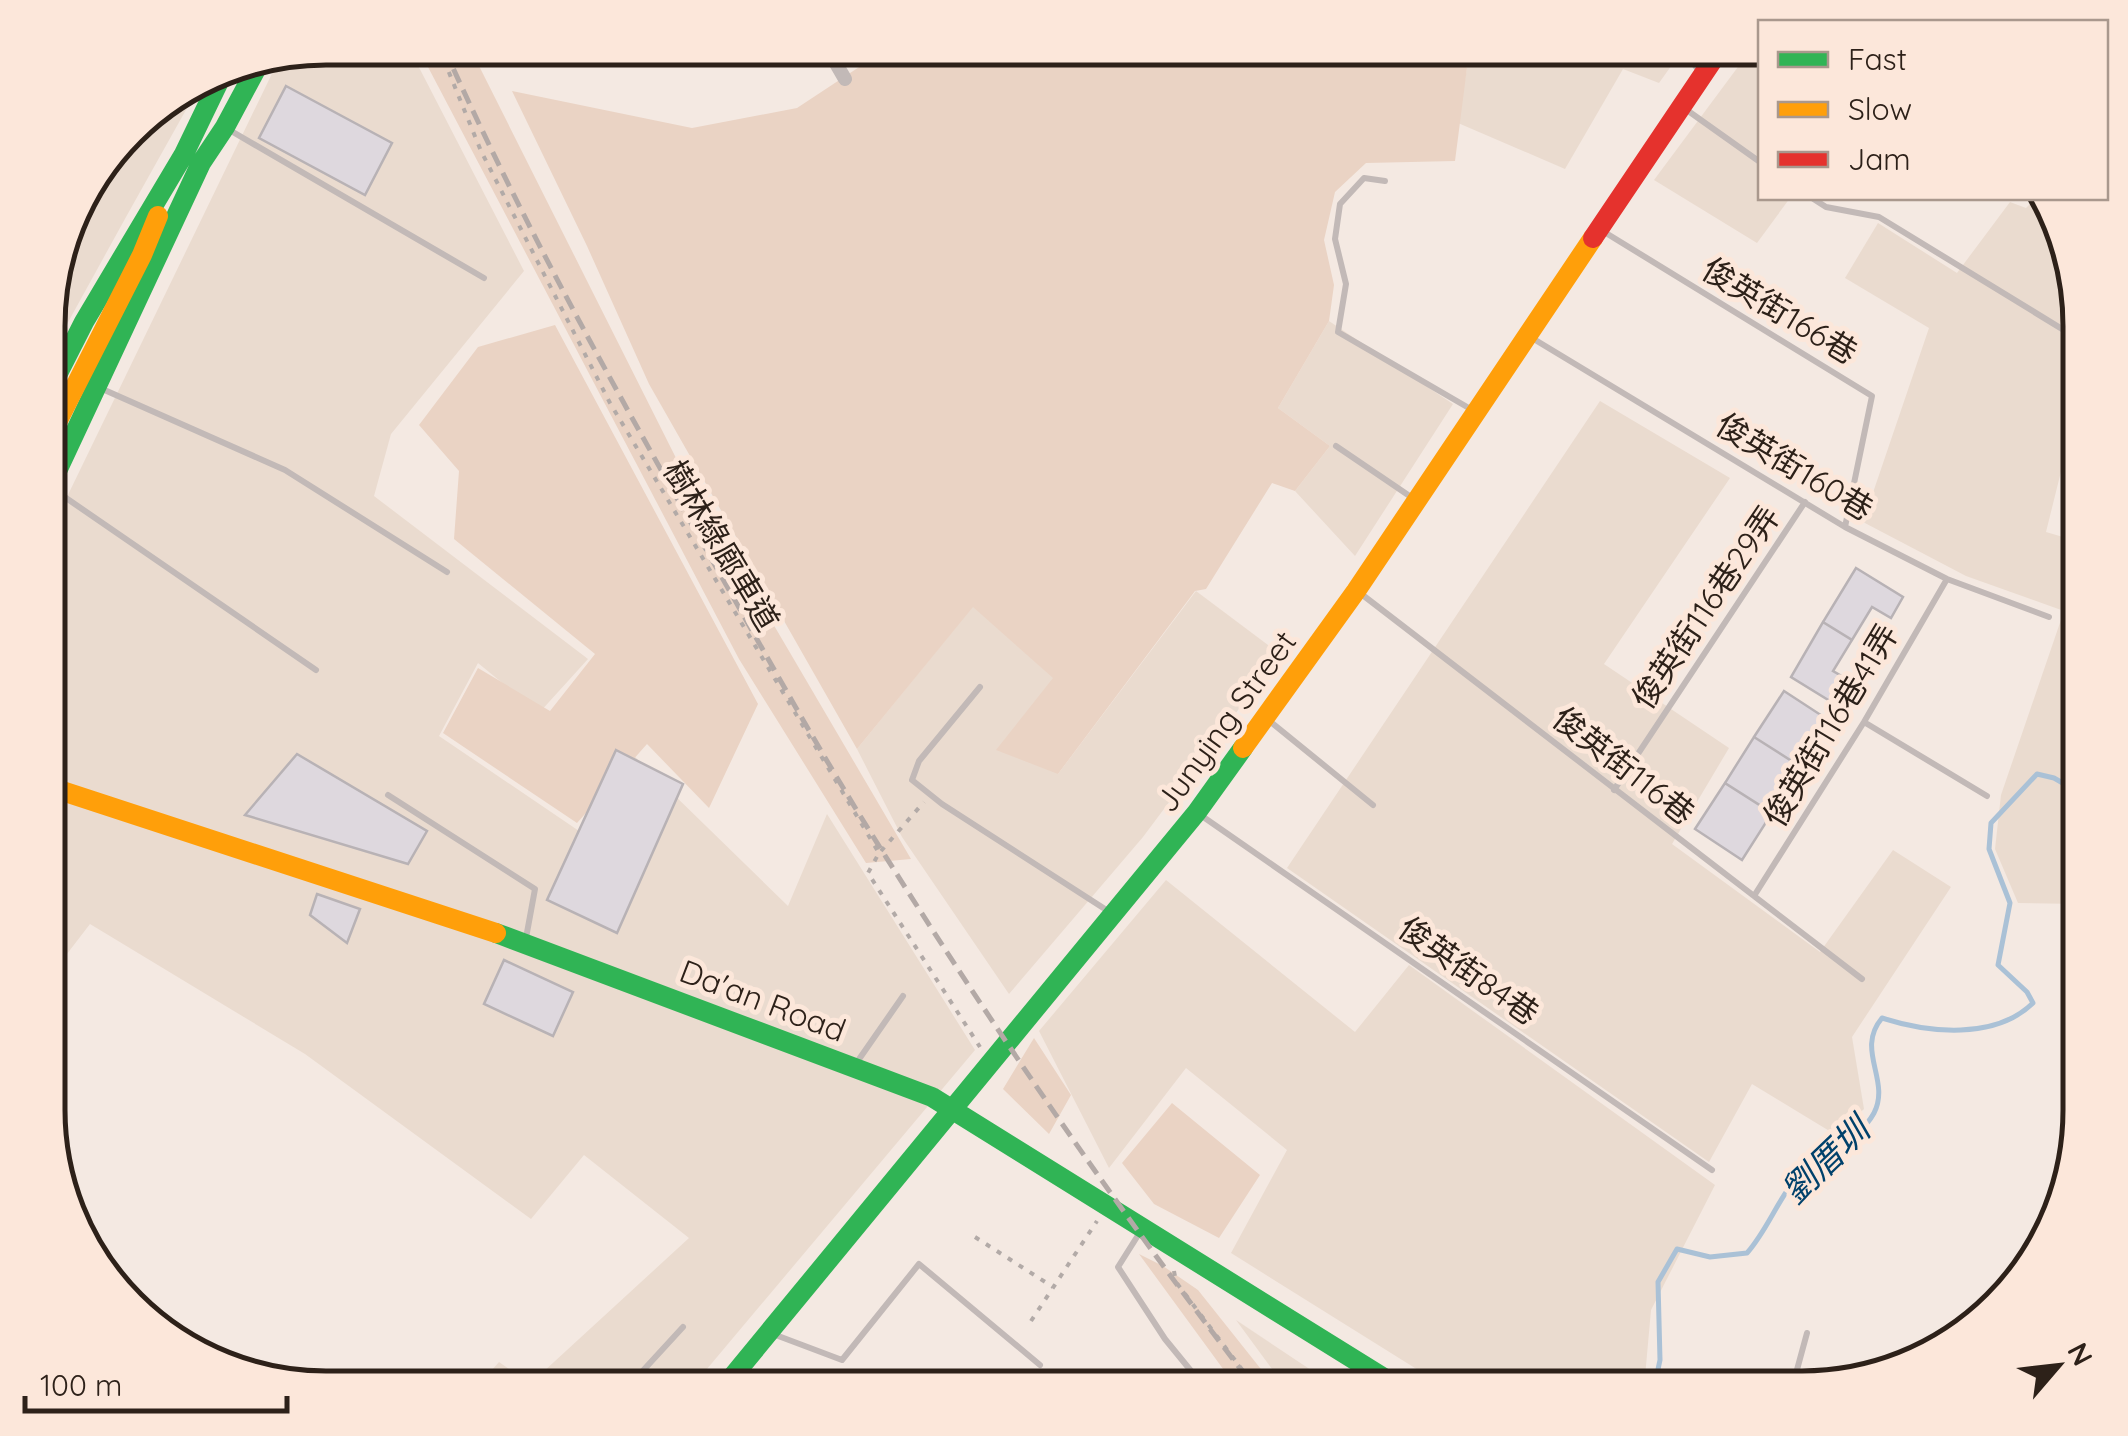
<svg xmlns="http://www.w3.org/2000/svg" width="2128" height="1436" viewBox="0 0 2128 1436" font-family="Quicksand,'Noto Sans TC',sans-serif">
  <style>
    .industrial { fill: #eadbcf }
    .green { fill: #ead3c4 }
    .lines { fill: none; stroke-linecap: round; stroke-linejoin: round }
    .stream { stroke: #aac1d6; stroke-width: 5 }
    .building { fill: #ded8de; stroke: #b8b2b5; stroke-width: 2.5 }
    .path { stroke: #b2aaa7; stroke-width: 4; stroke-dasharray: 5 8; stroke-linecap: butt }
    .lane { stroke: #c2b9b7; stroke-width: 6 }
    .street { stroke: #c2b9b7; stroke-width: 14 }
    .fast { stroke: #30b455; stroke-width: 20 }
    .slow { stroke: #ff9f0a; stroke-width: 20 }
    .jam { stroke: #e5322d; stroke-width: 20 }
    .rail { stroke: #b3a9a6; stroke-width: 5; stroke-dasharray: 15 8; stroke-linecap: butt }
    .labels { text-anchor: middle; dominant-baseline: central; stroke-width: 10; stroke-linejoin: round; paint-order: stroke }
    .street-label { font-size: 32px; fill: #2d2119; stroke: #fce7da }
    .water-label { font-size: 35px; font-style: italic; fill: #00416b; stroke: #fce7da }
    .rim { fill: none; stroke: #2d2119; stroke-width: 5 }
  </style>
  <rect width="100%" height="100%" fill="#f4e9e2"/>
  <path class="industrial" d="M326 48H409L524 271 391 434 374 496 588 659 539 713 478 663 439 736 579 831 630 752 788 906 827 814 975 1050 691 1388H476L499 1362 530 1384 689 1238 584 1155 531 1219 305 1054 90 924 50 976V532L281 55Z
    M1456 48H1684L1659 83 1623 69 1565 169 1458 123 1467 68Z
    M1752 48H1760V198H1790L1757 243 1654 180Z
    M201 83 126 217 50 355V289L85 187 143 116Z
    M2036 198H2047L2051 202 2080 309V395L2046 532 2080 542V904L2018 903 1995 849 2001 795 2064 611 1966 576 1863 522 1929 328 1845 278 1878 223 1957 273 2010 202 2026 208Z
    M1329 321 1453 404 1355 556 1295 491 1330 446 1278 408Z
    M1600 401 1730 478 1604 664 1729 748 1672 844 1820 952 1893 850 1951 887 1852 1037 1864 1109 1836 1135 1752 1084 1709 1162 1287 868Z
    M1196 591 1280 654 1143 837 1009 994 902 837 857 749 973 606 1054 678 1058 774Z
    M1166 880 1355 1032 1409 965 1715 1185 1651 1310 1644 1388H1447L1231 1253 1287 1150 1186 1068 1109 1168 1039 1031Z
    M1236 1320 1338 1388H1286Z"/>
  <path class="green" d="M418 48H470L677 460 911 859 866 863 739 659Z
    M888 48H1456L1467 68 1455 161 1366 163 1335 192 1324 240 1334 285 1329 321 1278 408 1330 446 1295 491 1272 483 1206 589 1195 591 1058 774 996 750 1053 678 973 607 857 749 649 384 587 246 512 91 692 128 797 108Z
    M555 325 758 704 709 808 647 744 577 823 443 733 478 668 550 711 595 654 454 539 459 471 419 425 478 347Z
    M1034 1038 1071 1095 1049 1134 1003 1089Z
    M1172 1103 1260 1175 1219 1238 1154 1204 1122 1163Z
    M1139 1254 1163 1266 1198 1290 1276 1388H1237Z"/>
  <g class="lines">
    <path class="stream" d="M1654 1388 1660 1360 1658 1282 1677 1249 1710 1257 1747 1253C1771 1226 1780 1190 1809 1166 1830 1149 1860 1139 1874 1113 1891 1080 1855 1050 1882 1018 1929 1033 1995 1040 2033 1003L2027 992 1998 965 2010 903 1989 849 1991 823 2037 774 2054 778 2080 793"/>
  </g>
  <path class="building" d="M286 86 392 143 365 195 259 138Z
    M1856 568 1903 597 1891 618 1872 607 1852 640 1823 622Z
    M1823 622 1852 640 1833 671 1852 682 1838 706 1791 677Z
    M1784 691 1830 721 1801 767 1754 737Z
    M1754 737 1801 767 1772 813 1725 783Z
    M616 750 683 784 617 933 547 900Z
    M297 754 427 831 408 864 245 815Z
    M1725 783 1772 813 1742 860 1695 829Z
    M317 894 360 909 347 943 310 915Z
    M504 960 573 992 553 1036 484 1004Z"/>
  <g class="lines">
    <path class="path" d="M439 48 481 151 610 403 879 853 868 873 980 1047
      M881 851 924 802
      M975 1237 1053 1287
      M1174 1271 1176 1282 1256 1388
      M1031 1321 1097 1221"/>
    <path class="lane" d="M1595 48 1617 62 1627 48
      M1682 48 1699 71
      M1684 108 1760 162
      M226 128 484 278
      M1385 181 1364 178 1340 204 1335 239 1346 284 1338 332 1474 411
      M1812 198 1826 207 1879 217 2080 340
      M1601 230 1872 396 1845 527
      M1532 338 1845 527 1947 579 2049 617
      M100 388 285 470 447 572
      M1336 446 1414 499
      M53 489 316 670
      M1360 593 1862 979
      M980 687 919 761 912 780 942 804 1108 911
      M1267 719 1373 805
      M1864 722 1987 796
      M1614 790 1805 502
      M388 795 535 889 526 938
      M1199 814 1712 1170
      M1754 896 1864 722 1947 579
      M855 1065 903 996
      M1142 1229 1118 1267 1165 1339 1196 1377 1186 1388
      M773 1334 842 1360 919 1264 1040 1365
      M1941 1346 1942 1342
      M627 1388 683 1327
      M1792 1388 1807 1333"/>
    <path class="street" d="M500 48 515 54 543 48
      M827 48 845 79"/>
    <path class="fast" d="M50 389 84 322 184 154 225 69
      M50 486 201 163 225 127 262 58
      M496 933 932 1097 1400 1388
      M723 1388 1197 812 1243 748"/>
    <path class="slow" d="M50 436 142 255 158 216
      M1243 748 1356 591 1593 238
      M50 787 496 933"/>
    <path class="jam" d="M1593 238 1721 48"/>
    <path class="rail" d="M444 48C521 220 613 386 707 551 760 644 812 739 869 830 989 1022 1117 1209 1255 1388"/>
  </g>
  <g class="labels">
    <g class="street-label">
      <text transform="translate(1780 310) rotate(31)">俊英街166巷</text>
      <text transform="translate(1795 466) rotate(31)">俊英街160巷</text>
      <text transform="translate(722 545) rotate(59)">樹林綠廊車道</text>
      <text transform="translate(1705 607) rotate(-56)">俊英街116巷29弄</text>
      <text transform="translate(1225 721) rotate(-54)">Junying Street</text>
      <text transform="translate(1830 725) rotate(-59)">俊英街116巷41弄</text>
      <text transform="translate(1624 765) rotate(38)">俊英街116巷</text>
      <text transform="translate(1469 970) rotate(35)">俊英街84巷</text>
      <text transform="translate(763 1000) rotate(21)">Da'an Road</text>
    </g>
    <g class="water-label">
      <text transform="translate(1825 1160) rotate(-44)">劉厝圳</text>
    </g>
  </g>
  <path d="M0 0H2128V1436H0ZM326 65H1802A261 261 0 0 1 2063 326V1110A261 261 0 0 1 1802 1371H326A261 261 0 0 1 65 1110V326A261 261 0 0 1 326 65Z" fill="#fce7da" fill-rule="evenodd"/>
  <path class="rim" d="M326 65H1802A261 261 0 0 1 2063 326V1110A261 261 0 0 1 1802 1371H326A261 261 0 0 1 65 1110V326A261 261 0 0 1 326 65Z"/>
  <rect x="1758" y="20" width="350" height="180" fill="#fce7da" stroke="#a9988d" stroke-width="2.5"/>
  <rect x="1778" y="52" width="50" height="15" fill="#30b455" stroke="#a9988d" stroke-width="2.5"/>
  <text x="1848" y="70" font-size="30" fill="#2d2119">Fast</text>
  <rect x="1778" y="102" width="50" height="15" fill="#ff9f0a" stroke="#a9988d" stroke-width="2.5"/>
  <text x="1848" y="120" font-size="30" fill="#2d2119">Slow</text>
  <rect x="1778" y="152" width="50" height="15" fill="#e5322d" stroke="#a9988d" stroke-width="2.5"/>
  <text x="1848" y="170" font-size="30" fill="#2d2119">Jam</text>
  <g transform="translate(2058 1366) rotate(62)" stroke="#fce7da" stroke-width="8" paint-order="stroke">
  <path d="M0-8L18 38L0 25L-18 38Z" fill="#2d2119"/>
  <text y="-15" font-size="28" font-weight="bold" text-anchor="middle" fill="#2d2119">N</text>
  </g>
  <path d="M25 1396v15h262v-15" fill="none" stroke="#2d2119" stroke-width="5"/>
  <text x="40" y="1396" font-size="30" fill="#2d2119" stroke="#fce7da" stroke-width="8" paint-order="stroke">100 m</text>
</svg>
